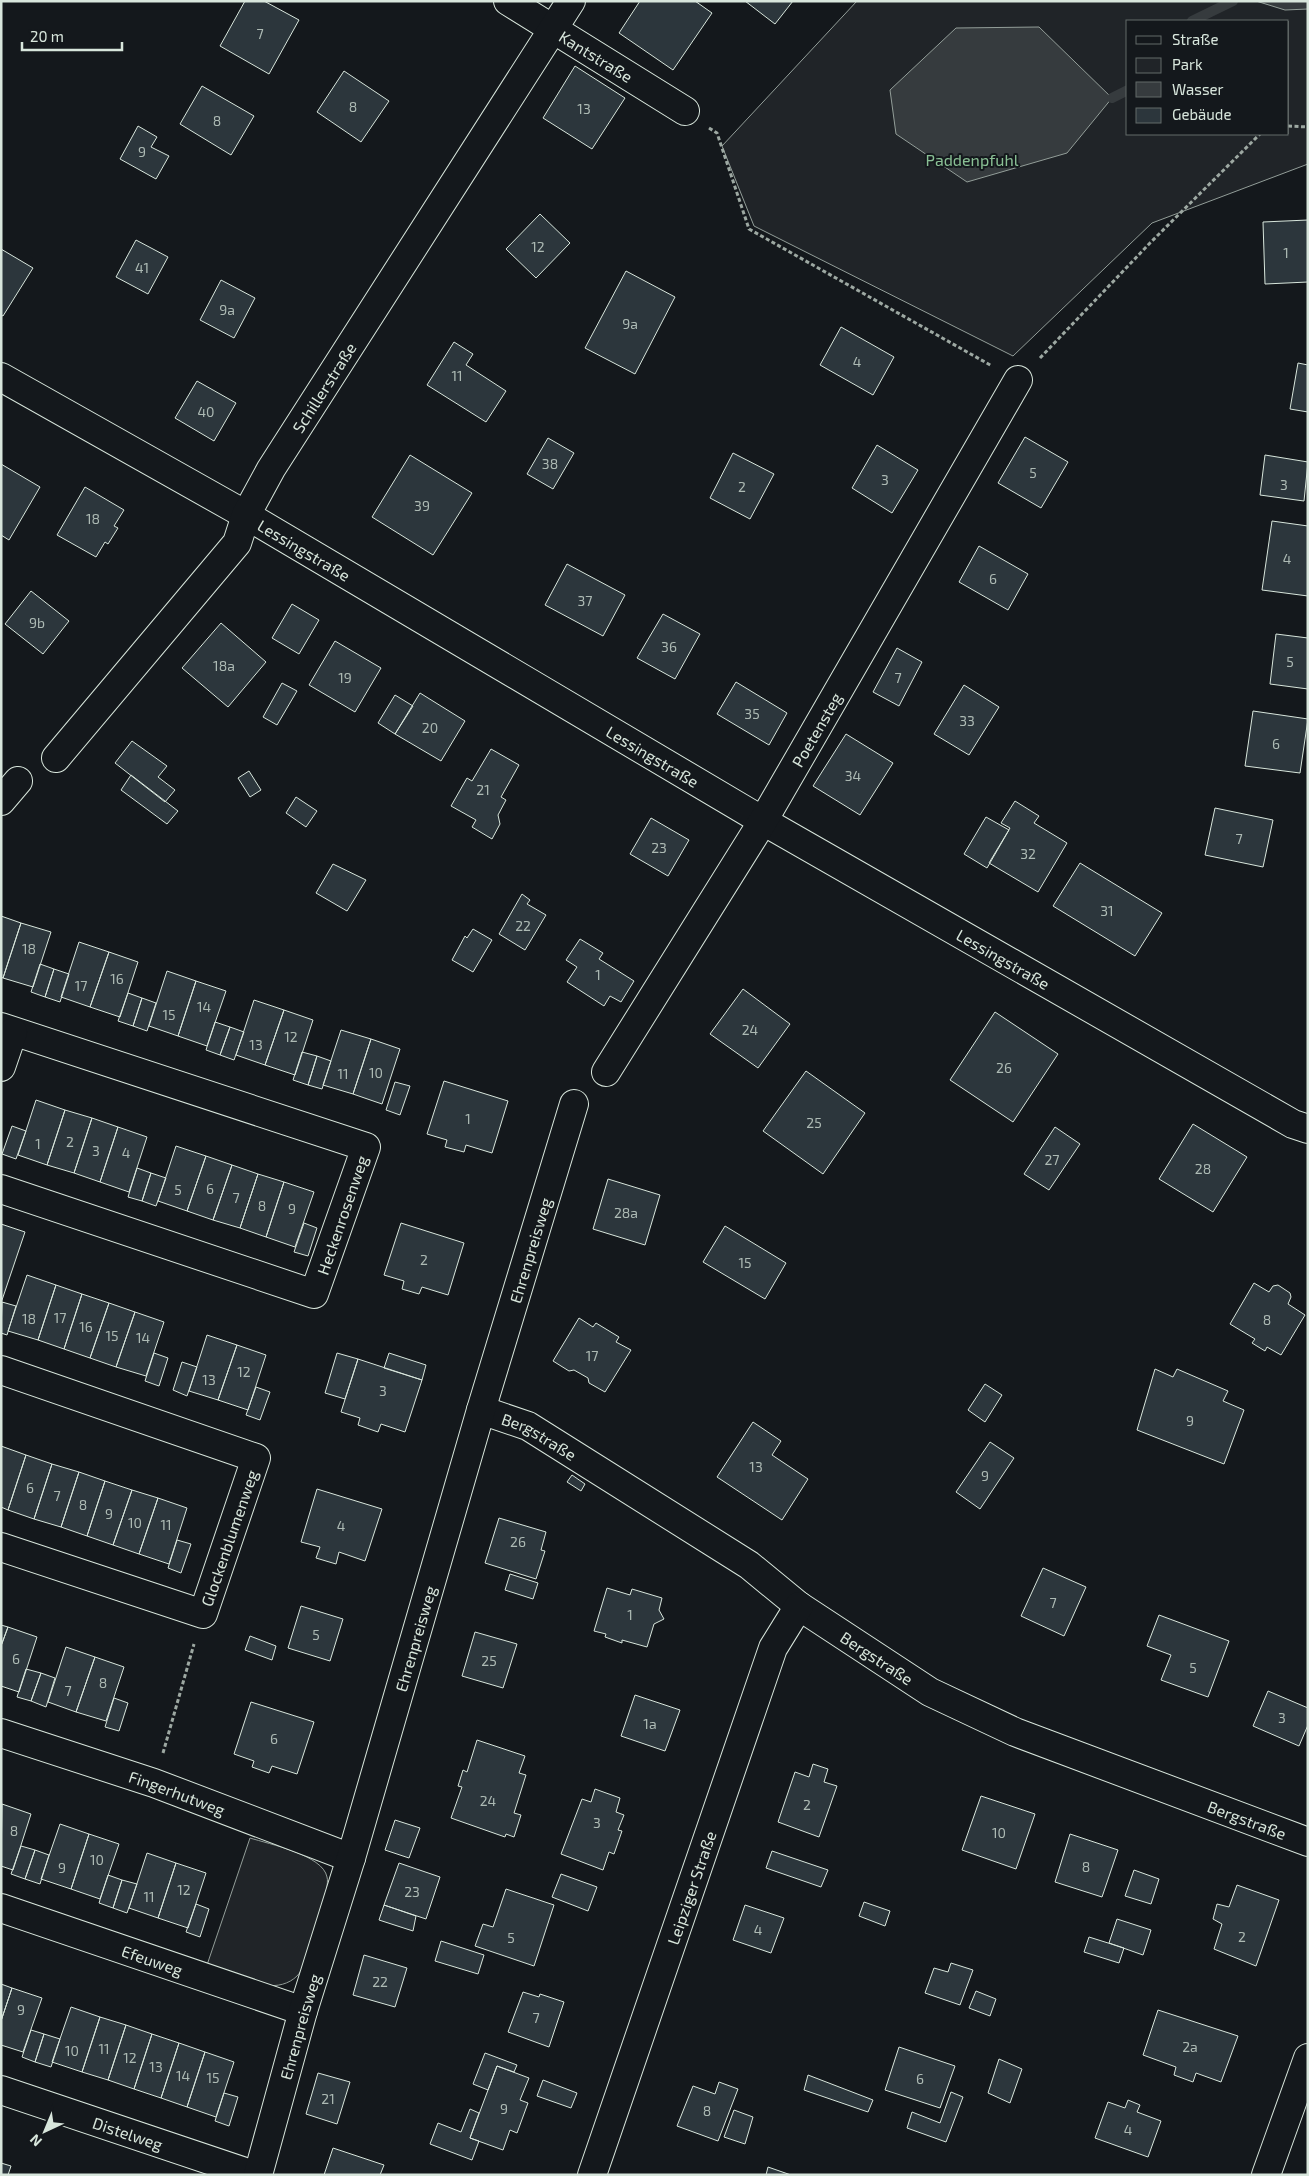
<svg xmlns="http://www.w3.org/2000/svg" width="1309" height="2176" viewBox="0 0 1309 2176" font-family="'Exo 2',sans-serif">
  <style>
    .green { fill: #202428; stroke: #939e99; fill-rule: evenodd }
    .water { fill: #363b3e; stroke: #939e99 }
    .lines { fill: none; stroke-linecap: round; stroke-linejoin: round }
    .stream { stroke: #363b3e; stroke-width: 10 }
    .building { fill: #2c363c; stroke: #d8e6dc }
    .street-casing { stroke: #d8e6dc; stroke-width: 30 }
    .path { stroke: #9da8a2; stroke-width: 3; stroke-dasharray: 4 2.5; stroke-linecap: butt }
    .street { stroke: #14181c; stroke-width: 28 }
    .labels { text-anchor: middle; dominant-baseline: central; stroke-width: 4; stroke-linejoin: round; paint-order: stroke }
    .number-label { font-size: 14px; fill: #adbab4 }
    .street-label { font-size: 16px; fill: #d8e6dc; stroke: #14181c }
    .park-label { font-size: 16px; fill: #8ac095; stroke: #14181c }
  </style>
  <rect width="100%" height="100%" fill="#14181c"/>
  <path class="green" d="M857 1H1308V164L1152 223 1013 356 754 226 722 146ZM1128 21H1288V134H1128Z
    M250 1838C269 1844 323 1855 327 1877 328 1880 327 1885 327 1888 321 1906 309 1965 297 1976 289 1984 277 1987 265 1985 248 1983 224 1971 207 1965Z"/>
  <path class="water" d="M1256 1H1308V9L1285 10Z
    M1039 27 1112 98 1067 153 967 182 896 134 890 90 956 28Z"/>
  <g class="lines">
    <path class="stream" d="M1192 21 1233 1
      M1112 98 1128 90"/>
  </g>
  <path class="building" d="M245 1H264L299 20 269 74 220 46Z
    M640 1H695L712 13 673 70 619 33Z
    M745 1H793L775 24Z
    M575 66 625 98 592 149 543 118Z
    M344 71 389 101 361 142 317 112Z
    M202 86 254 116 231 155 180 124Z
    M138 126 157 137 151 147 169 156 156 179 120 159Z
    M540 214 570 243 536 278 506 249Z
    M1308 220V282L1265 284 1263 222Z
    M136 240 168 257 148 294 116 277Z
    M1 249 33 268 3 316 1 315Z
    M626 271 675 297 635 374 585 348Z
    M221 280 255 298 234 338 200 320Z
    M841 327 894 357 873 395 820 365Z
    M454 342 473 354 466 365 506 391 486 422 427 385Z
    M1298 363 1308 365V412L1290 409Z
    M197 381 236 403 214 441 175 418Z
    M1025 437 1068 462 1041 508 998 483Z
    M548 438 574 453 553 489 527 474Z
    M877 445 918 470 892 513 852 488Z
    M733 453 774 474 750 519 710 498Z
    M410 455 472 493 433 555 372 517Z
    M1265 455 1308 462 1304 501 1260 495Z
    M1 464 40 487 9 540 1 535Z
    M85 487 124 510 114 526 118 528 108 544 105 542 96 557 57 535Z
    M1272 521 1308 526V596L1262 590Z
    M979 546 1028 574 1008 610 959 582Z
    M567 564 625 595 603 636 545 605Z
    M31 591 69 621 43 654 5 624Z
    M292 604 319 620 299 654 272 638Z
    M663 614 700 634 675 679 637 658Z
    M221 623 266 662 228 707 182 668Z
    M1276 634 1308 638V689L1270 684Z
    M335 641 381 668 355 712 309 685Z
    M897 648 922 662 899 706 873 692Z
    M736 682 787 713 769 745 717 714Z
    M282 683 297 691 277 725 263 717Z
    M964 685 999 707 969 755 934 734Z
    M420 693 465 721 441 761 395 734Z
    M395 695 413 706 395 734 378 723Z
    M1253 711 1308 719 1300 773 1245 766Z
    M846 734 893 763 860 815 813 786Z
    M132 741 167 766 158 777 175 790 165 802 115 763Z
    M491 749 519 765 501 797 506 800 498 815 500 824 492 839 472 827 476 820 451 806 467 778 472 781Z
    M249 771 261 790 250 797 238 778Z
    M131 775 178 811 167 824 121 790Z
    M296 797 317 811 306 827 286 813Z
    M1015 801 1039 816 1034 823 1067 843 1038 892 989 863 1010 828 1001 823Z
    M1215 808 1273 820 1263 867 1205 855Z
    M986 817 1009 830 987 868 964 854Z
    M651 818 689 840 668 876 630 854Z
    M1080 863 1162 913 1135 956 1053 906Z
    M333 864 366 880 347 911 316 893Z
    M522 894 530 900 527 904 546 915 525 950 499 934Z
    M1 916 21 923 3 978 1 977Z
    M21 923 51 932 33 987 3 978Z
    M473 929 492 940 473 972 452 960 465 936 467 938Z
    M580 939 603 953 599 959 634 981 621 1002 610 996 604 1006 567 982 577 967 566 960Z
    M79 942 109 952 90 1007 61 997Z
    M109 952 138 962 120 1017 90 1007Z
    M40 964 54 969 45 997 31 992Z
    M54 969 69 974 60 1002 45 997Z
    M167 971 196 981 178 1036 149 1026Z
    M196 981 226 991 207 1046 178 1036Z
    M743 989 790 1024 758 1068 710 1034Z
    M128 993 142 998 133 1026 118 1021Z
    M142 998 156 1003 147 1031 133 1026Z
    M254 1000 284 1010 265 1065 236 1055Z
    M284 1010 313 1020 295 1075 265 1065Z
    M995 1012 1058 1054 1013 1122 950 1080Z
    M215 1022 230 1027 220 1055 206 1050Z
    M230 1027 244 1032 234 1060 220 1055Z
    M341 1030 371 1039 353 1094 323 1085Z
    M371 1039 400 1049 382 1104 353 1094Z
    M302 1052 317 1056 308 1085 293 1080Z
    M317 1056 331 1061 322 1089 308 1085Z
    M806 1071 865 1113 823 1174 763 1131Z
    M444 1081 508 1101 492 1153 466 1145 464 1152 445 1147 447 1140 427 1134Z
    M395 1082 410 1086 400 1115 386 1110Z
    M36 1100 65 1110 47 1165 18 1155Z
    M65 1110 92 1118 74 1173 47 1165Z
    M92 1118 118 1127 100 1182 74 1173Z
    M1193 1124 1247 1157 1213 1212 1159 1179Z
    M12 1126 26 1131 16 1159 2 1154Z
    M118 1127 147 1137 129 1192 100 1182Z
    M1055 1127 1080 1144 1049 1190 1024 1174Z
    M176 1146 206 1156 187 1211 158 1201Z
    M206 1156 232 1165 213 1220 187 1211Z
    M232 1165 258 1174 240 1228 213 1220Z
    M137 1168 151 1173 142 1201 128 1197Z
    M151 1173 166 1178 156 1206 142 1201Z
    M258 1174 284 1182 266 1237 240 1228Z
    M608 1179 660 1195 645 1245 593 1229Z
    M284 1182 314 1192 295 1247 266 1237Z
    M304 1223 317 1228 308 1256 294 1252Z
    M401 1223 464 1243 448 1295 422 1287 419 1294 402 1289 404 1281 384 1275Z
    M1 1224 25 1232 1 1303Z
    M725 1226 786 1263 765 1299 703 1262Z
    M27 1275 56 1285 38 1340 8 1331Z
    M1254 1283 1269 1292 1273 1286 1278 1285 1290 1293 1291 1297 1288 1304 1305 1315 1281 1355 1267 1347 1265 1351 1252 1343 1255 1339 1230 1324Z
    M56 1285 82 1294 64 1349 38 1340Z
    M82 1294 109 1303 90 1358 64 1349Z
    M2 1302 16 1306 7 1335 1 1333Z
    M109 1303 135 1312 116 1367 90 1358Z
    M135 1312 164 1322 146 1376 116 1367Z
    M579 1318 593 1327 596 1323 619 1337 616 1342 631 1350 605 1392 589 1383 588 1378 574 1370 569 1371 553 1361Z
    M207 1335 237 1345 218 1400 189 1391Z
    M237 1345 266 1355 248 1410 218 1400Z
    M154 1353 168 1358 159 1386 145 1381Z
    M337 1353 358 1359 345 1399 325 1393Z
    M389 1353 426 1365 422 1380 384 1368Z
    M358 1359 422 1380 405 1432 381 1424 378 1432 358 1425 360 1418 341 1412Z
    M182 1362 197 1367 187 1396 173 1390Z
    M1155 1369 1173 1377 1177 1369 1228 1391 1223 1401 1244 1410 1224 1464 1137 1430Z
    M985 1384 1002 1395 985 1422 968 1410Z
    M256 1387 270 1392 260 1420 246 1415Z
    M753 1422 781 1441 772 1455 808 1479 782 1520 717 1477Z
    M990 1442 1014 1458 980 1509 956 1492Z
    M1 1446 26 1455 8 1510 1 1507Z
    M26 1455 52 1464 34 1519 8 1510Z
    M52 1464 79 1472 61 1527 34 1519Z
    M79 1472 105 1481 87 1536 61 1527Z
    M572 1475 585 1484 581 1491 567 1482Z
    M105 1481 132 1490 113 1545 87 1536Z
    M317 1489 382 1509 365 1561 339 1552 336 1564 316 1558 320 1547 301 1542Z
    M132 1490 158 1498 139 1554 113 1545Z
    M158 1498 187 1508 169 1564 139 1554Z
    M499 1518 546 1532 541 1550 545 1551 536 1579 485 1563Z
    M177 1540 191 1544 181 1573 168 1568Z
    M1043 1568 1086 1587 1064 1636 1021 1616Z
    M510 1574 538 1583 533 1599 505 1590Z
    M607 1588 630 1595 632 1589 662 1598 659 1610 664 1619 654 1624 647 1647 622 1640V1643L605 1637 606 1634 594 1631Z
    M301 1606 343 1619 330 1661 288 1648Z
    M1159 1615 1229 1641 1208 1697 1161 1680 1171 1655 1147 1646Z
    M1 1625 8 1627 1 1646Z
    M8 1627 37 1637 19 1692 1 1686V1646Z
    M475 1632 517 1644 503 1688 462 1676Z
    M250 1636 276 1646 272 1660 245 1650Z
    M66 1647 95 1657 76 1712 48 1702Z
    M95 1657 124 1667 106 1721 76 1712Z
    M26 1669 41 1673 31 1701 17 1697Z
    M41 1673 55 1678 46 1707 31 1701Z
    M1268 1691 1308 1708V1725L1299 1746 1253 1726Z
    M635 1695 680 1710 665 1751 621 1736Z
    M114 1698 128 1703 119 1731 105 1727Z
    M251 1702 314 1722 297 1774 272 1766 269 1773 252 1767 254 1761 234 1754Z
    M477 1740 525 1756 519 1773 526 1775 514 1813 521 1815 514 1837 506 1834 505 1837 451 1818 462 1787 458 1786 463 1770 467 1772Z
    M813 1764 828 1769 824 1782 837 1786 819 1837 778 1822 795 1772 809 1777Z
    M595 1789 620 1798 616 1812 624 1815 618 1830 622 1831 614 1854 609 1852 603 1870 561 1854 582 1799 591 1802Z
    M981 1796 1035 1814 1016 1869 962 1850Z
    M2 1804 31 1814 13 1870 1 1866Z
    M395 1820 420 1828 409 1858 385 1850Z
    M60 1824 89 1834 71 1889 41 1879Z
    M89 1834 119 1844 100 1899 71 1889Z
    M1070 1834 1118 1850 1102 1897 1055 1882Z
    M21 1846 35 1850 25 1879 11 1874Z
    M35 1850 49 1855 40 1884 25 1879Z
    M772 1851 828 1870 821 1887 766 1868Z
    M147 1853 176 1863 158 1918 129 1908Z
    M176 1863 206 1873 188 1928 158 1918Z
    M399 1863 440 1877 426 1919 384 1905Z
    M1134 1870 1159 1879 1151 1904 1125 1896Z
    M561 1874 597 1887 588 1911 552 1897Z
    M108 1875 122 1880 113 1908 99 1903Z
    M122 1880 137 1884 127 1913 113 1908Z
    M1237 1885 1279 1900 1256 1966 1214 1949 1222 1924 1213 1919 1217 1904 1229 1907Z
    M506 1889 554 1905 534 1966 475 1946 483 1924 493 1927Z
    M864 1902 890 1911 885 1926 859 1916Z
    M196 1904 209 1909 200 1937 186 1932Z
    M384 1905 416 1916 413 1931 379 1920Z
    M745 1905 784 1918 771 1953 733 1940Z
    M1117 1919 1151 1930 1143 1955 1109 1943Z
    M1089 1937 1124 1948 1119 1963 1084 1952Z
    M441 1941 484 1955 478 1974 435 1961Z
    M364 1955 407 1968 395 2007 353 1995Z
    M951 1963 973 1970 960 2005 925 1993 934 1968 948 1972Z
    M1 1984 12 1988 1 2021Z
    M12 1988 42 1998 23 2052 1 2045V2021Z
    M976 1991 996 1999 990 2016 969 2008Z
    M523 1992 539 1997 540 1994 564 2002 549 2047 508 2032Z
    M71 2007 100 2017 82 2072 52 2062Z
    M1158 2010 1238 2036 1221 2082 1196 2073 1193 2082 1174 2075 1176 2067 1143 2055Z
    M100 2017 126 2025 108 2080 82 2072Z
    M126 2025 152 2034 134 2089 108 2080Z
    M31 2030 44 2034 35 2062 22 2057Z
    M44 2034 60 2039 51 2067 35 2062Z
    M152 2034 179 2043 161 2098 134 2089Z
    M179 2043 205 2052 187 2107 161 2098Z
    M899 2047 955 2066 940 2108 885 2090Z
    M205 2052 234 2062 216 2117 187 2107Z
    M485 2053 517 2065 514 2072 497 2066 488 2090 473 2084Z
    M999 2059 1022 2069 1010 2103 988 2093Z
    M497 2066 529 2078 520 2100 528 2103 517 2133 510 2130 503 2150 470 2138Z
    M318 2073 350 2082 337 2124 306 2114Z
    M808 2075 873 2100 868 2112 804 2090Z
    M543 2080 577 2093 571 2108 537 2096Z
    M719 2082 738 2089 718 2141 677 2126 693 2086 715 2094Z
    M951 2092 963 2097 946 2142 907 2128 912 2112 940 2123Z
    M224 2093 238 2097 229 2126 215 2121Z
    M1128 2100 1140 2105 1137 2112 1161 2121 1148 2157 1095 2138 1108 2102 1125 2108Z
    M470 2109 479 2113 470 2138 479 2141 472 2160 430 2144 438 2123 461 2132Z
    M734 2110 753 2117 745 2144 724 2137Z
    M333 2148 384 2165 380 2175H324Z
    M1 2163 11 2166 8 2175H1Z
    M768 2167 791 2175H766Z"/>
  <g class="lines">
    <defs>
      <g id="street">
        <path id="s1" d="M508 1 685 111"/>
        <path id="s2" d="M1 377 246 515 763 821 1293 1124 1308 1129"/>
        <path id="s3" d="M56 758 237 543 246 515 271 469 571 1"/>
        <path d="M1 801 18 781"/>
        <path d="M1 1027 366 1147 314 1294 1 1189"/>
        <path d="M1 1067 13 1032"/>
        <path id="s4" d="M606 1072 763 821 1018 380"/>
        <path d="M1 1370 256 1458 203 1614 1 1547"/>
        <path id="s5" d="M481 1410 528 1426 749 1565 799 1606 930 1692 1015 1732 1308 1842"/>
        <path id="s6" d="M1 1733 154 1783 351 1858"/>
        <path id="s7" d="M1 1908 303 2011"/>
        <path id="s8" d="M1 2090 254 2175"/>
        <path id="s9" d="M258 2175 303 2011 351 1858 481 1410 574 1104"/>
        <path id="s10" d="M592 2175 773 1648 799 1606"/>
        <path d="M1266 2175 1308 2058"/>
      </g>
    </defs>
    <use href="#street" class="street-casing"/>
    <path class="path" d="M1288 126 1308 127
      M709 128 717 133 749 229 992 366
      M1040 358 1150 243 1260 134
      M163 1753 194 1644"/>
    <use href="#street" class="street"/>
  </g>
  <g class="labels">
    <g class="number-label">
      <text x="260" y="33">7</text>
      <text x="353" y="106">8</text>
      <text x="584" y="108">13</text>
      <text x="217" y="120">8</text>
      <text x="142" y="151">9</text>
      <text x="538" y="246">12</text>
      <text x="1286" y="252">1</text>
      <text x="142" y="267">41</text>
      <text x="227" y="309">9a</text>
      <text x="630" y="323">9a</text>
      <text x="857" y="361">4</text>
      <text x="457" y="375">11</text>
      <text x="206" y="411">40</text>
      <text x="550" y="463">38</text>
      <text x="1033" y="472">5</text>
      <text x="885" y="479">3</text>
      <text x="1284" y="484">3</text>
      <text x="742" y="486">2</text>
      <text x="422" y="505">39</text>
      <text x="93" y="518">18</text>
      <text x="1287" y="558">4</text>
      <text x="993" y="578">6</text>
      <text x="585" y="600">37</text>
      <text x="37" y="622">9b</text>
      <text x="669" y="646">36</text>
      <text x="1290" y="661">5</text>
      <text x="224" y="665">18a</text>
      <text x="345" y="677">19</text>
      <text x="898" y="677">7</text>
      <text x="752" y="713">35</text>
      <text x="967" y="720">33</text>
      <text x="430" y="727">20</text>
      <text x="1276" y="743">6</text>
      <text x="853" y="775">34</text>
      <text x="483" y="789">21</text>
      <text x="1239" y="838">7</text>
      <text x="659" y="847">23</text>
      <text x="1028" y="853">32</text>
      <text x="1107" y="910">31</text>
      <text x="523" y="925">22</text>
      <text x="29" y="948">18</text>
      <text x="598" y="974">1</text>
      <text x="117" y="978">16</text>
      <text x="81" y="985">17</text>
      <text x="204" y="1006">14</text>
      <text x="169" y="1014">15</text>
      <text x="750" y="1029">24</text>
      <text x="291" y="1036">12</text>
      <text x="256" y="1044">13</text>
      <text x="1004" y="1067">26</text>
      <text x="376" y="1072">10</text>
      <text x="343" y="1073">11</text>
      <text x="468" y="1118">1</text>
      <text x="814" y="1122">25</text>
      <text x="70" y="1141">2</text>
      <text x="38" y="1143">1</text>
      <text x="96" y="1150">3</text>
      <text x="126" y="1152">4</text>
      <text x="1052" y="1159">27</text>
      <text x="1203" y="1168">28</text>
      <text x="210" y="1188">6</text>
      <text x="178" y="1189">5</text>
      <text x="236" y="1197">7</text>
      <text x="262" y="1205">8</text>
      <text x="292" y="1208">9</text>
      <text x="626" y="1212">28a</text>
      <text x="424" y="1259">2</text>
      <text x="745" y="1262">15</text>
      <text x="60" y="1317">17</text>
      <text x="29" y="1318">18</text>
      <text x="1267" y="1319">8</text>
      <text x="86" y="1326">16</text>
      <text x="112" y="1335">15</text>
      <text x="143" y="1337">14</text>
      <text x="592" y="1355">17</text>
      <text x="244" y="1371">12</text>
      <text x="209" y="1379">13</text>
      <text x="383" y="1390">3</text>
      <text x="1190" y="1420">9</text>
      <text x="756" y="1466">13</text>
      <text x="985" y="1475">9</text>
      <text x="30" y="1487">6</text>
      <text x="57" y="1495">7</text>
      <text x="83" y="1504">8</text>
      <text x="109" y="1513">9</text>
      <text x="135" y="1522">10</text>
      <text x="166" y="1524">11</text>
      <text x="341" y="1525">4</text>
      <text x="518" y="1541">26</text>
      <text x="1053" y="1602">7</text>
      <text x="630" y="1614">1</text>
      <text x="316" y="1634">5</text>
      <text x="16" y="1658">6</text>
      <text x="489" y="1660">25</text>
      <text x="1193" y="1667">5</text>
      <text x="103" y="1682">8</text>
      <text x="68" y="1690">7</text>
      <text x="1282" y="1717">3</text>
      <text x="650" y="1723">1a</text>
      <text x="274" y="1738">6</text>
      <text x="488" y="1800">24</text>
      <text x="807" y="1804">2</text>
      <text x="597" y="1822">3</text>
      <text x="14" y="1830">8</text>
      <text x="999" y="1832">10</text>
      <text x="97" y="1859">10</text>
      <text x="1086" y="1866">8</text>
      <text x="62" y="1867">9</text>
      <text x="184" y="1889">12</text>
      <text x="412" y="1891">23</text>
      <text x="149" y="1896">11</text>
      <text x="758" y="1929">4</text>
      <text x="1242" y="1936">2</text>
      <text x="511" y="1937">5</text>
      <text x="380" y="1981">22</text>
      <text x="21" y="2009">9</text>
      <text x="536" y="2017">7</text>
      <text x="1190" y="2046">2a</text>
      <text x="104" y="2048">11</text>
      <text x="72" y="2050">10</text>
      <text x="130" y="2057">12</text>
      <text x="156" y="2066">13</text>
      <text x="183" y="2075">14</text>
      <text x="213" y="2077">15</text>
      <text x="920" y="2078">6</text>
      <text x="328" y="2098">21</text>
      <text x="504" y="2108">9</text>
      <text x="707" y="2110">8</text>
      <text x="1128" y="2129">4</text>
    </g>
    <g class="street-label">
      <text stroke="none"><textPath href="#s1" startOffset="104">Kantstraße</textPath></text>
      <text stroke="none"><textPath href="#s3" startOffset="460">Schillerstraße</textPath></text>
      <text stroke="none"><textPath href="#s2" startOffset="349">Lessingstraße</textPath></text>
      <text stroke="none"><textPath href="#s4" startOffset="402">Poetensteg</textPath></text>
      <text stroke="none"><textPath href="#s2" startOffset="754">Lessingstraße</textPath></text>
      <text stroke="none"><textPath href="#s2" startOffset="1159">Lessingstraße</textPath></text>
      <text transform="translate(342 1215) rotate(-71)">Heckenrosenweg</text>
      <text stroke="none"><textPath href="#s9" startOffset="964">Ehrenpreisweg</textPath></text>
      <text stroke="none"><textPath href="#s5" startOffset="64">Bergstraße</textPath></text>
      <text transform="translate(229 1538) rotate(-71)">Glockenblumenweg</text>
      <text stroke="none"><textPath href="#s9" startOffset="559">Ehrenpreisweg</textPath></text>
      <text stroke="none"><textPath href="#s5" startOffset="469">Bergstraße</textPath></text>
      <text stroke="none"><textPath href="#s6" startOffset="186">Fingerhutweg</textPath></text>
      <text stroke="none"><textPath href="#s5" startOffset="874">Bergstraße</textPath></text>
      <text stroke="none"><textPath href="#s10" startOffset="304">Leipziger Straße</textPath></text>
      <text stroke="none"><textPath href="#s7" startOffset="160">Efeuweg</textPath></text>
      <text stroke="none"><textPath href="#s9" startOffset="154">Ehrenpreisweg</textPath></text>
      <text stroke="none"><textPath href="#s8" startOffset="134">Distelweg</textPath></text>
    </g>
    <g class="park-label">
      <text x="972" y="159">Paddenpfuhl</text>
    </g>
  </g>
  <rect width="1309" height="2176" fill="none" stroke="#d8e6dc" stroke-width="5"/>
  <rect x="1126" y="20" width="162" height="115" fill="#14181c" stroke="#626a69"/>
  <rect x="1136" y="36" width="25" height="8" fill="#14181c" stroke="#626a69"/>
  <text x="1172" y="45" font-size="15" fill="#d8e6dc">Straße</text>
  <rect x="1136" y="58" width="25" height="15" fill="#202428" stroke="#626a69"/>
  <text x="1172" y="70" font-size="15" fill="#d8e6dc">Park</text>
  <rect x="1136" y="82" width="25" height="15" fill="#363b3e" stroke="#626a69"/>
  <text x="1172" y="95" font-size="15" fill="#d8e6dc">Wasser</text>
  <rect x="1136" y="108" width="25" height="15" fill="#2c363c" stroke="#626a69"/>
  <text x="1172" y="120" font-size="15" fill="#d8e6dc">Gebäude</text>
  <g transform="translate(45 2131) rotate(224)" stroke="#14181c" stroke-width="4" paint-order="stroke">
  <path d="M0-4L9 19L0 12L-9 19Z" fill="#d8e6dc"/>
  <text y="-8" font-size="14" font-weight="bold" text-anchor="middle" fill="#d8e6dc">N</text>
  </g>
  <path d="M22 42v8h100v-8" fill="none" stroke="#d8e6dc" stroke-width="2.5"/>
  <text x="30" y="42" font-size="15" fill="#d8e6dc" stroke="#14181c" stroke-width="4" paint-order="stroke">20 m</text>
</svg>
